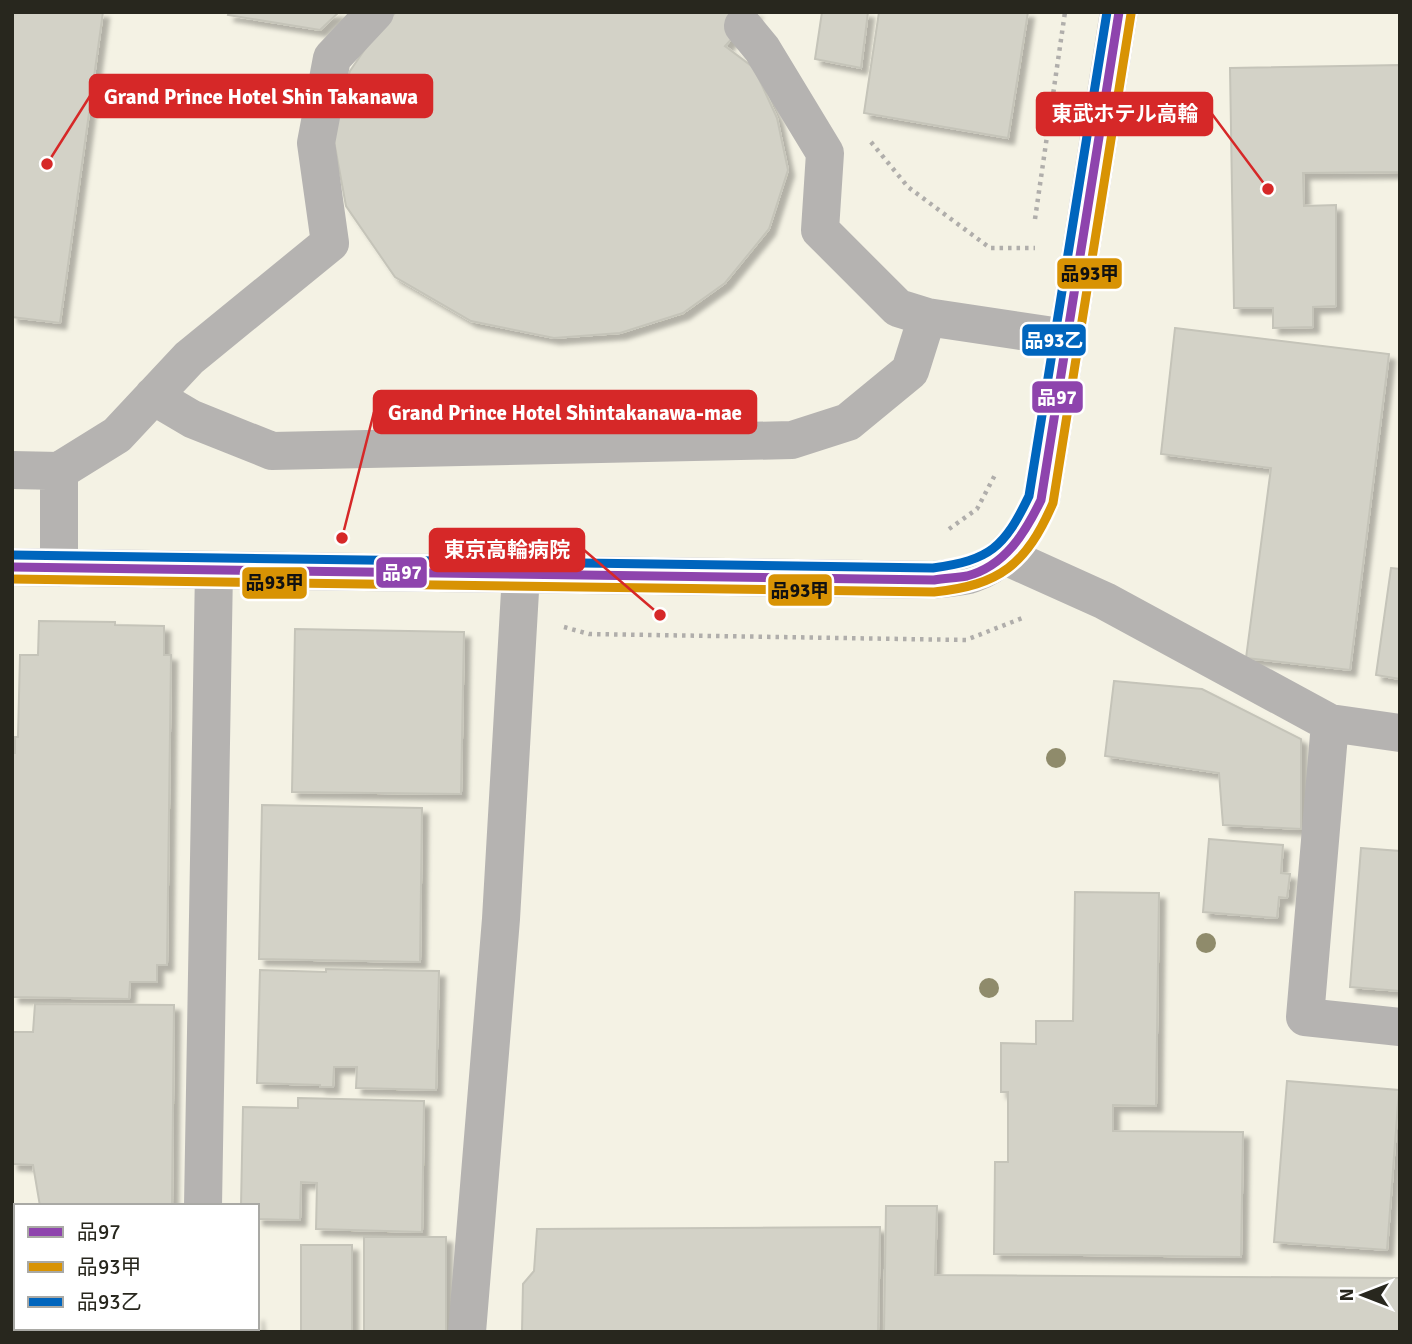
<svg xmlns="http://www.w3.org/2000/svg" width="1412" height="1344" viewBox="0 0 1412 1344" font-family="Signika,'Noto Sans JP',sans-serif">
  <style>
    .building { fill: #d3d2c7; stroke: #c5c4b9; stroke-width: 2; filter: url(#shadow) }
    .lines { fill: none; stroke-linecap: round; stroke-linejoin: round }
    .path { stroke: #b0aeab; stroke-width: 4.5; stroke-dasharray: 3.5 5; stroke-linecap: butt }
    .minor { stroke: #b5b3b1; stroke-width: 38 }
    .bus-1-casing { stroke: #fff; stroke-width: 14 }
    .bus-2-casing { stroke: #fff; stroke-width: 14 }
    .bus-3-casing { stroke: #fff; stroke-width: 14 }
    .bus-1 { stroke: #8e44ad; stroke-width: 9 }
    .bus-2 { stroke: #d89304; stroke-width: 9 }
    .bus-3 { stroke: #0065bd; stroke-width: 9 }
    .tree { fill: #8f8b6b }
    .leader { fill: none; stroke: #d62828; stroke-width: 2.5 }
    .callout-dot { fill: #d62828; stroke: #fff; stroke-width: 2.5 }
    .callout { fill: #d62828; stroke: #d62828; stroke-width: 2.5 }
    .callout-label { font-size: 21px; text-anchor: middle; font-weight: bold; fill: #fff }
    .line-badge { stroke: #fff; stroke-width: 2.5 }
    .badge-label { font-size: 19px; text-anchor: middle; font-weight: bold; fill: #fff }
    .pale-badge-label { font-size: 19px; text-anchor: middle; font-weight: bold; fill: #111 }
  </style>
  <defs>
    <filter id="shadow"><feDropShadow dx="6" dy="6" stdDeviation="2" flood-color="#0004"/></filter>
  </defs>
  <rect width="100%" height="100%" fill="#f4f2e4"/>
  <path class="building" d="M12 12H103L60 323 12 317Z
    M229 12H339L320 30 228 15Z
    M396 12H756L725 46 754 68 777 118 788 170 769 229 725 283 683 313 620 333 554 338 471 321 395 277 346 206 332 130 350 71 374 36Z
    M822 12H868L861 68 815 59Z
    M879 12H1028L1008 138 864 113Z
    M1400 65V172L1303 173 1304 206 1336 205V306L1313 307V327L1273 328V308H1234L1230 68Z
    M1175 328 1389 354 1350 670 1246 658 1271 468 1161 454Z
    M1391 568 1400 569V679L1376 675Z
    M39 621 115 622V625L164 626V655H171L167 965H157V982H130L129 999 13 997 12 753H15V737H18L20 655H38Z
    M295 629 464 632 461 794 292 792Z
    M1114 681 1202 689 1301 739V829L1223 825 1219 773 1105 756Z
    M262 805 422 808 420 962 259 959Z
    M1209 839 1283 845 1281 873 1290 874 1287 898 1279 897 1277 918 1203 912Z
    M1361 848 1400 851V991L1350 987Z
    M1075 892 1159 893 1156 1106 1113 1105V1131L1243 1132 1241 1257 994 1254 995 1162H1008V1092H1001V1043L1036 1044V1021H1073Z
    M326 969 439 971 436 1090 356 1088 357 1067H334L333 1087H320V1085L257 1083 260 970 326 972Z
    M35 1004 174 1005 172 1206H40L33 1165 12 1164V1032H33Z
    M1287 1081 1399 1090 1387 1250 1274 1242Z
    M298 1098 424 1101 422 1232 316 1229 317 1183 301 1182 300 1220 257 1219V1206H241L243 1107 298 1108Z
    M886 1206H937L935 1275 1400 1278V1332H884Z
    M880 1227 878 1332H522L523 1284 534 1271 537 1229Z
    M364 1237H446V1332H364Z
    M301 1245H352V1332H301Z
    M257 1314 259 1332H174V1328H257Z
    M35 1328H159V1332H35Z"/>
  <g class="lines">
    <path class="path" d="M871 142 908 187 990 248H1035
      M1035 219 1065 12
      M949 529 977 509 996 473
      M564 627 589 634 966 640 1025 617"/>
    <path class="minor" d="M743 26 762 49 825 153 820 230 898 308 927 317 1067 338
      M153 396 192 419 272 451 792 440 848 422 910 371 927 317
      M12 470 59 471
      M1005 556 1105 601 1330 723 1400 733
      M12 567 934 580C946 578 961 578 972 574 1010 560 1025 534 1041 500L1119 12
      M59 568V471L117 435 189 358 330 243 316 143 332 58 375 12
      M1330 723 1305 1017 1400 1027
      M203 1206 214 570
      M12 1245H16
      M467 1332 501 919 521 574"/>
    <defs>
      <path id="bus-1" d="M12 567 934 580C945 578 956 578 967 576 1005 566 1025 533 1041 500L1119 12"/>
      <path id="bus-2" d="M12 579 934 592C1000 585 1026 565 1053 503L1131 14"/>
      <path id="bus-3" d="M12 555 933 568C990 560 1004 548 1029 496L1107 12"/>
    </defs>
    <use href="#bus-1" class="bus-1-casing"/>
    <use href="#bus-2" class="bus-2-casing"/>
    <use href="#bus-3" class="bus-3-casing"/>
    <use href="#bus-1" class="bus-1"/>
    <use href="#bus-2" class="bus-2"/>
    <use href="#bus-3" class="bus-3"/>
  </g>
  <g class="tree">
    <circle cx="1056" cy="758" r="10"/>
    <circle cx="1206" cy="943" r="10"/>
    <circle cx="989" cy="988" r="10"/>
  </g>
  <path class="leader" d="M47 164L90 96M1268 189L1212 114M342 538L374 412M660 615L584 550"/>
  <g class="callout-dot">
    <circle cx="47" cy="164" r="7"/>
    <circle cx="1268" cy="189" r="7"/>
    <circle cx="342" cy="538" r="7"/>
    <circle cx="660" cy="615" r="7"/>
  </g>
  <g class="callout">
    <rect x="90" y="75" width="342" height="42" rx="7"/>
    <rect x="1037" y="93" width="175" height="42" rx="7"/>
    <rect x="374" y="391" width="382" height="42" rx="7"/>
    <rect x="430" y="529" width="154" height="42" rx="7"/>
  </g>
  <g class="callout-label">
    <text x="261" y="104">Grand Prince Hotel Shin Takanawa</text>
    <text x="1125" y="121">東武ホテル高輪</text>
    <text x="565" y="420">Grand Prince Hotel Shintakanawa-mae</text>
    <text x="507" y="557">東京高輪病院</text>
  </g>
  <g class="line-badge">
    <rect x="1056" y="257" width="67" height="33" rx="7" fill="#d89304"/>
    <rect x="1021" y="323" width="66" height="34" rx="7" fill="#0065bd"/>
    <rect x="1031" y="380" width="53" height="34" rx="7" fill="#8e44ad"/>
    <rect x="375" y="556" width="53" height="33" rx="7" fill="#8e44ad"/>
    <rect x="241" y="566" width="67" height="34" rx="7" fill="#d89304"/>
    <rect x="767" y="573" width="66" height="34" rx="7" fill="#d89304"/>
  </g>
  <g class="badge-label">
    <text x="1054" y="347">品93乙</text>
    <text x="1057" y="404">品97</text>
    <text x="402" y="579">品97</text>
  </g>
  <g class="pale-badge-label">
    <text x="1090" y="280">品93甲</text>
    <text x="275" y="589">品93甲</text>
    <text x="800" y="597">品93甲</text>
  </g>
  <rect width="1412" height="1344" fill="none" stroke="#28271e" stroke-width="28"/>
  <rect x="14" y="1204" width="245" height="126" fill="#ffffff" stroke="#a9a9a5" stroke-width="2"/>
  <rect x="28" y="1227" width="35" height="10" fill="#8e44ad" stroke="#a9a9a5" stroke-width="2"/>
  <text x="77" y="1239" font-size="21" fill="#28271e">品97</text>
  <rect x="28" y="1262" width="35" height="10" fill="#d89304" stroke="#a9a9a5" stroke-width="2"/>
  <text x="77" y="1274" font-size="21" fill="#28271e">品93甲</text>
  <rect x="28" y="1297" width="35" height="10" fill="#0065bd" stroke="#a9a9a5" stroke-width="2"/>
  <text x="77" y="1309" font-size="21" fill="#28271e">品93乙</text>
  <g transform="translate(1363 1295) rotate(270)" stroke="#ffffff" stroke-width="5" paint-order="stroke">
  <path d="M0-5L12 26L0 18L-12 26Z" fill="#28271e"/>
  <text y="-10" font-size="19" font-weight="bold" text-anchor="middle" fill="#28271e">N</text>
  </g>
</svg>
